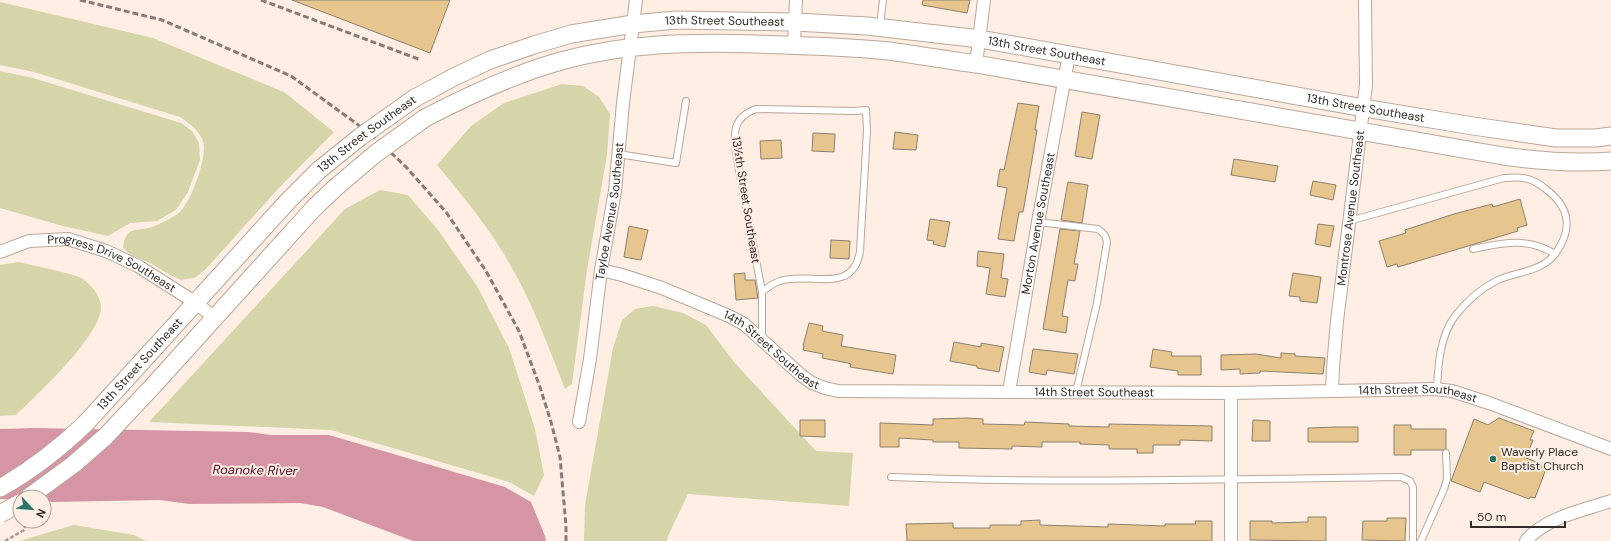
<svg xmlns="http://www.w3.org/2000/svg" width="1611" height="541" viewBox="0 0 1611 541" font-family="'DM Sans',sans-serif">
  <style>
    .green { fill: #d6d4a9 }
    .water { fill: #d695a5 }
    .building { fill: #e6c58f; stroke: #8c816f }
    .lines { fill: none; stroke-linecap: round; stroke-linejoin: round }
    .lane-casing { stroke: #baa79a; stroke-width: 8 }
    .street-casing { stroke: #baa79a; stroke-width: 14 }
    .secondary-casing { stroke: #baa79a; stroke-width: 19 }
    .path { stroke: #a3978f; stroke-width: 2.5; stroke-dasharray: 4 2; stroke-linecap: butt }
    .lane { stroke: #fff; stroke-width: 6 }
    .street { stroke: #fff; stroke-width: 12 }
    .secondary { stroke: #fff; stroke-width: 17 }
    .rail { stroke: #877b74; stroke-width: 3; stroke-dasharray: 6 3; stroke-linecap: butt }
    .secondary-bridge-casing { stroke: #baa79a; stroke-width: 19; stroke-linecap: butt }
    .secondary-bridge { stroke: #fff; stroke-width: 17 }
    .poi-dot { fill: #2c7368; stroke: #feeee3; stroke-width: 1.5 }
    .labels { text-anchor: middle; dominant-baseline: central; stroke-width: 4; stroke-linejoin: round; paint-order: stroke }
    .street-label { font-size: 12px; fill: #332b26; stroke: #feeee3 }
    .poi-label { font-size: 12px; fill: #332b26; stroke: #feeee3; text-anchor: start }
    .water-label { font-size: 13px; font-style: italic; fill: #540727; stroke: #feeee3 }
  </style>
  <rect width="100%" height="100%" fill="#feeee3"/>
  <path class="green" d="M0 2 153 38 284 92 334 132 277 190 205 270 194 278 181 280 170 275 150 263 129 254 123 247C127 225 135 232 152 227 158 225 174 217 179 213 191 202 208 157 203 141 199 130 189 123 180 117L34 72 0 65Z
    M0 71 33 78 181 123 192 131 199 143 200 160 188 192 176 210 157 221 130 223 108 236 63 226 0 208Z
    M562 84 583 86 599 97 610 114 607 155 587 270 572 384 565 389C548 346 532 301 508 261 487 225 463 196 437 165L471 126 504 103Z
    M380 190 408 195 438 230 477 286 509 348 535 429 544 475 534 496 509 482 331 430 149 422 345 209Z
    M19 262C30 265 77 274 83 279 92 286 100 295 101 306 103 334 36 396 16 415L0 416V265Z
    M653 306 683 313 706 325 734 362 816 451 853 453 849 506 688 494 668 536 667 541H584L585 505 613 348 622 320 635 309Z
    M74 525 134 535 146 541H19Z"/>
  <path class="water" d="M34 428 248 432 271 435H329L505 487 531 502 545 536 546 541H413L323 507 300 503 189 504 160 500 53 502 44 501V497H20V500L0 499V429Z"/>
  <path class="building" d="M292 0H450L430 53Z
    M923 0H970L967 13 922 5Z
    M1018 103 1039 106 1035 130H1037L1029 178 1023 212H1019L1014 241 998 239 1007 188 997 186 1000 169 1004 170Z
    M1082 112 1100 115 1092 159 1075 156Z
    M895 132 918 135 916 150 893 149Z
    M813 133 835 134 834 152 812 151Z
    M781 140 782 158 761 159 760 141Z
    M1234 159 1278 166 1275 182 1231 175Z
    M1313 181 1336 185 1333 200 1310 195Z
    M1068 182 1088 185 1082 223 1061 220Z
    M1520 199 1527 225 1517 228 1518 231 1398 267 1397 264 1387 267 1379 241 1406 233 1405 230 1454 214 1492 204 1493 207Z
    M930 219 950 222 945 247 933 244 934 241 927 240Z
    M1318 224 1334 226 1330 247 1315 244Z
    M629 226 648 230 641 260 624 257Z
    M1060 229 1080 231 1074 264H1078L1075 281 1068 280 1062 316 1068 317 1066 333 1043 329Z
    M831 240 850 241 849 259 830 258Z
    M978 251 1004 254 1001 278 1008 279 1005 297 986 294 990 268 977 266Z
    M745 273V280H755L758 298 736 300 734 274Z
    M1293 273 1321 277 1317 303 1300 301V297L1289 296Z
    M809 323 823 326 822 331 843 335 841 346 896 355 893 374 850 367 851 364 848 363 822 358 823 354 803 350 804 346H803Z
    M954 342 981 347V343L1004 347 999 372 977 368V366L950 361Z
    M1033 349 1078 354 1074 374 1047 370 1046 375 1029 372Z
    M1153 349 1172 352 1171 356H1201V375H1178V371L1150 367Z
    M1281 353 1295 354V356L1325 358 1323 374 1260 371V373L1240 374V369L1221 370V355L1256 354 1281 358Z
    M967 418 983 419V424L1024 425 1025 422 1069 424V426L1109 427V424L1212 426V441L1180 440V445H1153V453H1137V449H1109V445L1080 444V442H1042V447L1012 446V449L959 448V442H933V440L899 438V447H880V423L933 425V419Z
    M1499 418 1534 431 1530 440H1533L1526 458 1542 464 1541 467 1546 469 1535 498 1530 497 1529 499 1484 482 1480 492 1451 481 1474 419 1488 425Z
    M800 420H825V437L800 436Z
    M1253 420 1270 421V441H1252Z
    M1394 425H1411V429H1446V449L1443 450H1411V455H1394Z
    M1337 427H1358V442H1308V428Z
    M1308 517H1326V541L1250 540V521H1272V523L1308 522Z
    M1387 518H1406L1405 541 1362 540 1363 521H1387Z
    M1040 520V525L1108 527V524L1165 526V524H1196L1195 521H1212V541H907L906 524 953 523V528H990V525H1021V521Z"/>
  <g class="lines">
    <defs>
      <path id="lane" d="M880 26 883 0
        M618 154 676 163 686 101
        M1349 221 1504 178C1510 178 1517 177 1523 178 1532 179 1540 184 1547 190 1570 208 1573 228 1556 253 1541 273 1516 271 1496 281 1480 289 1466 302 1455 316 1440 336 1438 365 1437 389
        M1038 222 1098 229C1103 233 1106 235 1107 242L1097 303 1076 392
        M1473 249C1503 243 1528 237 1555 254
        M762 292 737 159C734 137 730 118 756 109L854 111 866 110 867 131 860 251C853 296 810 271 780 281 773 283 768 287 762 292V340
        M891 477C1061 484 1231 479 1401 477L1410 481 1413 487V541
        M1421 541 1444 489 1447 479 1446 453"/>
      <g id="street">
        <path d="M794 45 796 0"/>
        <path d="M976 64 984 0"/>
        <path id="s1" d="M0 252 29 241 68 239 106 251 138 266 196 303 215 318"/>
        <path id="s2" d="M601 270 622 275 662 288 729 316 744 324 801 375 812 383 825 388 838 391 1231 393 1435 389 1452 391 1489 403 1611 449"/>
        <path id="s3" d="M1332 391 1333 368 1337 321 1366 85 1365 0"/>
        <path id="s4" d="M1009 392 1038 222 1069 55"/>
        <path id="s5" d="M579 422 590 359 601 270 615 191 623 103 636 0"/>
        <path d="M1231 541V393"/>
        <path d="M1526 541C1544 518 1584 510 1611 501"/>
      </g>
      <g id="secondary">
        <path id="s6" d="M415 98 454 77 490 60 534 45 571 34 633 24 676 20 795 22 867 26 980 39 1364 108 1473 126 1556 138H1596L1611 136"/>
        <path d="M425 118C469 95 514 74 561 61 626 43 689 42 756 44 800 46 845 46 889 51 918 55 947 60 976 64L1503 156C1539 161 1574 164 1611 161"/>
        <path id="s7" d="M0 488C32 470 60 448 86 423L288 201 319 170"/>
        <path d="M29 497 74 464 106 436 152 387 314 208 335 188"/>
      </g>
    </defs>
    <use href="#lane" class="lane-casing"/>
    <use href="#street" class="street-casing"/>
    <use href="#secondary" class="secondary-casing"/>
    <path class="path" d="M5 541 24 530 26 523 24 521"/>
    <use href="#lane" class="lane"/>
    <use href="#street" class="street"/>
    <use href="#secondary" class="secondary"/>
    <path class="rail" d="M80 0 162 20 291 76 368 132 385 147 406 167 446 212 486 271 519 331 540 387 551 422 560 457 566 526V541
      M261 0 421 60"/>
    <defs>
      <g id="secondary-bridge">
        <path id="s8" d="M319 170 360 137 415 98"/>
        <path d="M335 188 375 154 425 118"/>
        <path d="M0 514 20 503"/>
      </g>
    </defs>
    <use href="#secondary-bridge" class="secondary-bridge-casing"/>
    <use href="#secondary-bridge" class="secondary-bridge"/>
  </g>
  <circle class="poi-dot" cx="1493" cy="459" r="4"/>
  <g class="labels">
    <g class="street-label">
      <text stroke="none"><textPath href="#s6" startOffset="324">13th Street Southeast</textPath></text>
      <text stroke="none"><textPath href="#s6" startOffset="648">13th Street Southeast</textPath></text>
      <text stroke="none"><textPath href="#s6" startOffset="972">13th Street Southeast</textPath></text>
      <text stroke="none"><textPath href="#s8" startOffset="60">13th Street Southeast</textPath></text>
      <text transform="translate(746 200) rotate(81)">13½th Street Southeast</text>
      <text stroke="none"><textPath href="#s3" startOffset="184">Montrose Avenue Southeast</textPath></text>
      <text stroke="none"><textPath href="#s5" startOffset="213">Tayloe Avenue Southeast</textPath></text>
      <text stroke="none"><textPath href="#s4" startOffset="171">Morton Avenue Southeast</textPath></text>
      <text stroke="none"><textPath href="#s1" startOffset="119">Progress Drive Southeast</textPath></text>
      <text stroke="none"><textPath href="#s2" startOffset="191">14th Street Southeast</textPath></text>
      <text stroke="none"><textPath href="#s7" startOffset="188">13th Street Southeast</textPath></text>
      <text stroke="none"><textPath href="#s2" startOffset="527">14th Street Southeast</textPath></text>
      <text stroke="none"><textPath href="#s2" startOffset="851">14th Street Southeast</textPath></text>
    </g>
    <g class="poi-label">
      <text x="1501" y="452">Waverly Place<tspan x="1501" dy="14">Baptist Church</tspan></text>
    </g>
    <g class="water-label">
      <text transform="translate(255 470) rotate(1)">Roanoke River</text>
    </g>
  </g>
  <g transform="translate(32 509) rotate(116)"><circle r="19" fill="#feeee3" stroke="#ada097"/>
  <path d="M0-3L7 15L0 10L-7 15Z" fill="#2c7368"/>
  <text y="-6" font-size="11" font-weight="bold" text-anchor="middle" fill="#332b26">N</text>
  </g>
  <path d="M1471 521v6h94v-6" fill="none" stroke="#332b26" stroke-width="2"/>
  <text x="1477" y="521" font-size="12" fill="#332b26" stroke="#feeee3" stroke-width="3" paint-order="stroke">50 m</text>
</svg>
